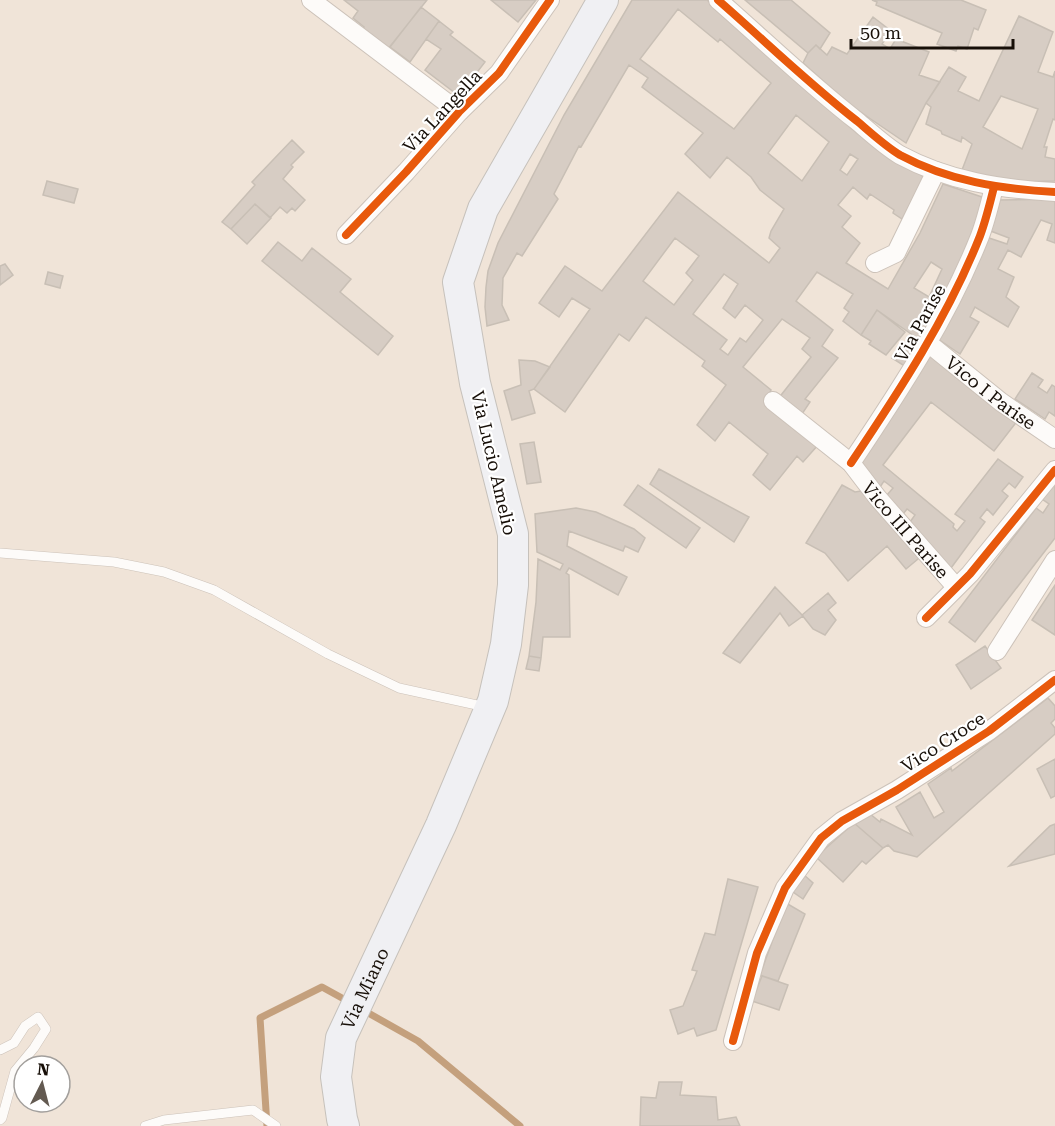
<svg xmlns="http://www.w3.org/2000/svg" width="1055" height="1126" viewBox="0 0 1055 1126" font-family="'Roboto Serif',serif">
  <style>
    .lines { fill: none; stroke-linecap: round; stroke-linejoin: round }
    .stream { stroke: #c4a07d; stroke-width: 7 }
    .building { fill: #d7cdc4; stroke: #c8bfb5; stroke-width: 1.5; fill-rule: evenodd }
    .lane-casing { stroke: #ccc2b9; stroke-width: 10 }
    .street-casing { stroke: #ccc2b9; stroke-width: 20 }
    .primary-casing { stroke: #c6c1bb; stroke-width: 32 }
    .lane { stroke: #fdfbf9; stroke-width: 9 }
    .street { stroke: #fdfbf9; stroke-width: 18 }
    .primary { stroke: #f0f0f3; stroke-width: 30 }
    .cycleway-casing { stroke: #fff; stroke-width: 11 }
    .cycleway { stroke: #e8590c; stroke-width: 8 }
    .labels { text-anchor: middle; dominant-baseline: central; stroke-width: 4.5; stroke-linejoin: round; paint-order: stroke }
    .street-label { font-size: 18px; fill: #170f08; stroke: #fff }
  </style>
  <rect width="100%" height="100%" fill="#f0e4d8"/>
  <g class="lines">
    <path class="stream" d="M363 1010 418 1041 520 1126
      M267 1126 260 1018 322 987 351 1003"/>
  </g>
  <path class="building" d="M344 0H427L388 49 363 29 364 27 353 18 358 11Z
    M491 0H536L518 22Z
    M632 0H707L884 149 928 180 902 219 893 213 894 210 870 194 867 199 853 187 838 205 851 216 842 227 860 243 846 263 888 289 920 233 943 184 988 199 934 320 921 341 877 310 861 335 843 321 849 312 844 308 853 294 817 272 796 301 833 330 822 346 838 358 805 399 810 402 800 417 778 399 811 357 802 349 810 338 782 319 743 367 771 390 765 402 818 445 803 462 797 456 770 490 753 475 768 454 729 422 715 441 697 425 726 385 702 366 705 361 646 317 629 341 619 334 565 412 534 389 590 309 572 298 559 317 539 303 565 266 602 291 678 192 769 263 780 248 769 238 771 231 784 209 760 190 751 177 727 157 710 178 685 154 703 133 642 87 648 78 629 65 581 147 579 146 554 194 558 199 522 256 517 253 503 278 502 305 509 320 487 326 485 307 486 287 488 271 498 243 564 115ZM678 9 718 42 720 39 771 83 734 129 640 59ZM796 115 829 142 802 181 768 153ZM850 154 858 159 847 175 840 170ZM675 238 699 256 686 273 693 280 674 305 643 281ZM931 262 942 269 929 297 914 288ZM724 274 738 284 723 308 735 318 745 305 763 320 746 342 740 338 728 355 720 349 727 340 693 314Z
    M745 0H791L830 33 820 49 816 45 808 53Z
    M872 0H961L986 10 978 30 974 28 967 49 958 46 956 51 937 44 942 33 876 5 877 2Z
    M421 7 439 21 410 62 390 47Z
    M1019 16 1053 32 1038 72 1053 77 1055 71V120L1053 119 1044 147H1047L1045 157 1055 159V181L1011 182 962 170 972 144 962 137 961 142 942 134 941 131 926 124 931 107 926 103 949 67 966 77 958 91 979 101ZM1001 96 1038 109 1022 149 983 127Z
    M873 17 891 31 882 44 890 49 896 39 929 52 919 75 940 82 926 103 906 143 850 105 803 63 808 53 816 45 827 55 832 47 847 54Z
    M439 21 453 32 450 35 485 62 459 96 425 70 441 49 426 39Z
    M292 140 304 152 291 165 293 167 283 179 305 200 295 211 292 208 287 213 280 207 270 218 255 204 231 229 222 222 255 185 252 182Z
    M47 181 78 189 74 203 43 195Z
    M1055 199V243L1047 240 1052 224 1041 220 1021 257 1008 250 998 269 1014 277 1006 297 1019 307 1008 327 975 307 970 317 979 322 960 354 938 339 983 236 1007 244 1009 238 988 230 998 200Z
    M255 204 271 218 247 244 231 229Z
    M278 242 302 261 312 248 351 279 340 292 393 336 378 355 262 261Z
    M5 264 13 275 0 285V266Z
    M48 272 63 276 60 288 45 284Z
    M877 310 905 332 886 355 869 344 871 341 861 335Z
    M903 342 917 350 906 367 892 358Z
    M929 353 1018 420 994 451 931 402 883 465 954 524 953 527 957 531 965 521 955 514 998 459 1023 477 1015 488 1009 483 1002 491 1008 496 993 515 987 509 980 518 985 522 951 568 910 522 915 515 907 509 903 514 887 495 893 488 884 481 880 487 857 463 874 445 871 443Z
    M519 360 535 361 550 367 534 389 529 391 535 413 512 420 504 391 521 385Z
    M1032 373 1043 380 1038 387 1047 393 1052 385 1055 387V416L1049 412 1045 419 1015 399Z
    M534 442 541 482 527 484 520 444Z
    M659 469 749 517 734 542 650 484Z
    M1055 482V538L975 642 949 622 1036 508 1043 513 1049 504 1042 499Z
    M638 485 700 528 686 548 624 505Z
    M842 485 855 492 867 490 924 554 906 569 887 546 848 581 825 553 806 543Z
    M576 508 596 512 634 529 645 538 638 552 625 546 623 551 569 531 567 546 627 577 618 595 569 568 566 573 569 575 570 637H543L541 658 529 656 536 602 538 559 560 570 563 564 537 552 535 514Z
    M1055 585V635L1032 620Z
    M775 587 803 616 789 626 780 613 740 663 723 653Z
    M828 593 836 603 828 610 836 620 825 635 813 629 802 615Z
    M985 646 1001 668 971 689 956 665Z
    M529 656 541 658 539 671 526 669Z
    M1048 698 1055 706V719L1051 723 1055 728V734L917 857 894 851 888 845 883 848 854 823 870 814 880 822 881 819 912 835 896 807 920 792 934 818 944 812 928 784 951 768 952 771Z
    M1055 759V796L1051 798 1037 769Z
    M854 823 883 848 866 864 862 861 843 882 816 857Z
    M1055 824V854L1009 866 1050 826Z
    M803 874 813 883 803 899 793 892Z
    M728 879 758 887 716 1030 697 1036 694 1028 678 1034 670 1010 683 1006 697 971 692 970 705 933 715 935Z
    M786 903 805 914 778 981 760 975Z
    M762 976 788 985 779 1010 752 1001Z
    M659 1082H682L680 1095 716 1097 718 1120 736 1117 740 1126H640L641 1097 656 1098Z"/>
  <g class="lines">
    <defs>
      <path id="lane" d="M0 553 114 562 164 572 214 590 328 654 399 688 486 707
        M0 1050 14 1043 25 1026 38 1017 46 1029 34 1048 15 1071 2 1118 0 1120
        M145 1126 164 1120 253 1110 276 1126"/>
      <g id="street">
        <path d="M311 0 459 112"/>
        <path d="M718 0C764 40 808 83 857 121 870 132 885 146 900 155 948 181 1001 189 1055 192"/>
        <path d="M346 235 406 172 459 112 499 73 550 0"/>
        <path d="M875 263 896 253 936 171"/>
        <path id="s1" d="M928 343 1001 402 1055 439"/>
        <path id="s2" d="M773 401 851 463 877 497 956 587"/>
        <path d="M851 463C900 390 948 317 980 236 986 220 990 203 994 187"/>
        <path d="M926 618 970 574 1055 470"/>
        <path d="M997 651 1055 560"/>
        <path d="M733 1041 757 953 785 888 821 838 842 821 897 790 989 731 1055 680"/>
      </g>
      <g id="primary">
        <path id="s3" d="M344 1126 342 1119 336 1077 341 1038 441 825 493 701 506 644 513 585V534L475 383 458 282 483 209 603 0"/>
      </g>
    </defs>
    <use href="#lane" class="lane-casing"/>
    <use href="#street" class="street-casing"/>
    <use href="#primary" class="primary-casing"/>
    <use href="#lane" class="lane"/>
    <use href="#street" class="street"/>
    <use href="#primary" class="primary"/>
    <defs>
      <path id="cycleway" d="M718 0C764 40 808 83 857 121 870 132 885 146 900 155 948 181 1001 189 1055 192
        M346 235 406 172 459 112 499 73 550 0
        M851 463C900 390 948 317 980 236 986 220 990 203 994 187
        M926 618 970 574 1055 470
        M733 1041 757 953 785 888 821 838 842 821 897 790 989 731 1055 680"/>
    </defs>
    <use href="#cycleway" class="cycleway-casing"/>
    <use href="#cycleway" class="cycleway"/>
  </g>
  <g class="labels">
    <g class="street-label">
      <text transform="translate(442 111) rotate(-47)">Via Langella</text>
      <text transform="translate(920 323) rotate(-61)">Via Parise</text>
      <text stroke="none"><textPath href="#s1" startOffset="80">Vico I Parise</textPath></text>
      <text transform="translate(494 463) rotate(77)">Via Lucio Amelio</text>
      <text stroke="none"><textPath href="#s2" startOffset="186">Vico III Parise</textPath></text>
      <text transform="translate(943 742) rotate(-33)">Vico Croce</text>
      <text stroke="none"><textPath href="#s3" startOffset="144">Via Miano</textPath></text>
    </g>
  </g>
  <g transform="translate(42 1084) rotate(6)"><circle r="28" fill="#ffffff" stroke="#a29f9c" stroke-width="1.5"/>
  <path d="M0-4.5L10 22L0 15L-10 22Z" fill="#635a51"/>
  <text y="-9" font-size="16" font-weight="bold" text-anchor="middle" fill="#170f08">N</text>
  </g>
  <path d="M851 39v9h162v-9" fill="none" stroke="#170f08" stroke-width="3"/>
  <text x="860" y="39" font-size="18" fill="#170f08" stroke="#ffffff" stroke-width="4.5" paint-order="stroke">50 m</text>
</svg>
